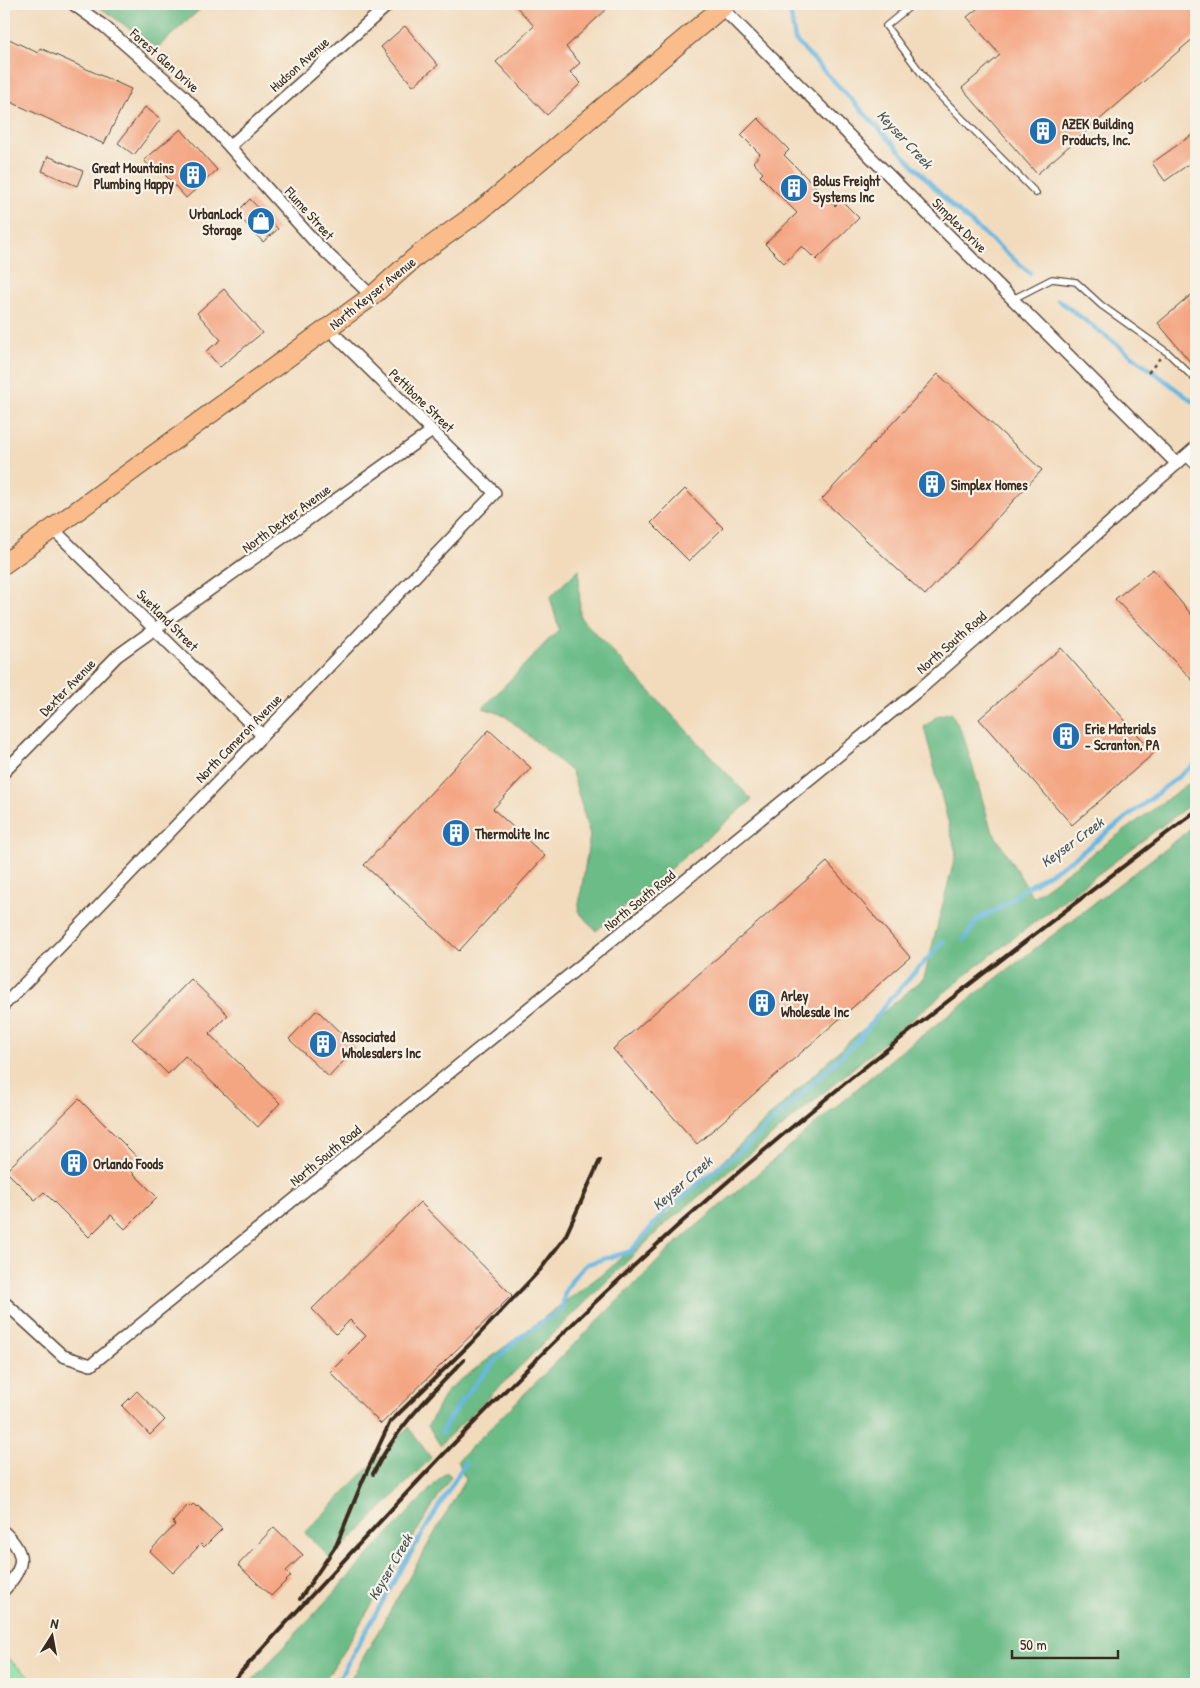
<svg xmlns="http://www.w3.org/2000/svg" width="1200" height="1688" viewBox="0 0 1200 1688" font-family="'Patrick Hand',sans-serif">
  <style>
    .green { fill: #85dda2; stroke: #608460 }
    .forest { fill: #6cbc88; stroke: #547353 }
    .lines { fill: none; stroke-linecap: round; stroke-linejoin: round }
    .stream { stroke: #67b8e2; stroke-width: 4.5 }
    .building { fill: #f4a582 }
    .lane-casing { stroke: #564536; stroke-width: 8 }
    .street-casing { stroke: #564536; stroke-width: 14 }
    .primary-casing { stroke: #564536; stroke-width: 21 }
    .path { stroke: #564536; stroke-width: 2.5; stroke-dasharray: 4 4; stroke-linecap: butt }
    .lane { stroke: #fff; stroke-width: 5.5 }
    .street { stroke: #fff; stroke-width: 11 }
    .primary { stroke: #f9bc8a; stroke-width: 19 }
    .rail { stroke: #3b2a1e; stroke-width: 4 }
    .labels { text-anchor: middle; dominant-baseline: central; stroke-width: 4.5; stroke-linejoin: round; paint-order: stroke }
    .street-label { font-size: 14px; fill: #3b2a1e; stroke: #f7f3e8 }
    .poi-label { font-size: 14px; font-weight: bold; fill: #3b2a1e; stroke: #f7f3e8; text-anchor: start }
    .water-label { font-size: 15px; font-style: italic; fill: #485559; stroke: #f7f3e8 }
  </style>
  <rect width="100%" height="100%" fill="#f7f3e8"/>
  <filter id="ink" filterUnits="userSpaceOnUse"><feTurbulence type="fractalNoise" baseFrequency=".02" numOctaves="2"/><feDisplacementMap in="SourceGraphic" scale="10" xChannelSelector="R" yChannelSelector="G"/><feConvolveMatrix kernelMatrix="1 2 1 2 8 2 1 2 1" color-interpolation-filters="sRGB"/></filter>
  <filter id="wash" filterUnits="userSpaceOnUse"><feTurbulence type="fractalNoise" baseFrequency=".0096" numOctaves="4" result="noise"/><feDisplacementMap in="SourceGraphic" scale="20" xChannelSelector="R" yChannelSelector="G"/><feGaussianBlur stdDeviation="1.12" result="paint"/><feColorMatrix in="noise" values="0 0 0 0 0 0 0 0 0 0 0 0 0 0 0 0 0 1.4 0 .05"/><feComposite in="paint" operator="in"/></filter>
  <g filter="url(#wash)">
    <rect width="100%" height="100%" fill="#f2dbbd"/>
    <path class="green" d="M4 1655 38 1684H4Z"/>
    <path class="forest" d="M95 4H206L157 48Z
      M579 569 580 617 752 800 596 931 578 911 590 835 572 772 504 715 483 708 559 629 550 597Z
      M951 712 964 737 991 829 1033 897 1196 778V800L974 968 664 1225 440 1445 428 1426 447 1390 609 1269 846 1044 924 978 956 853 924 727 937 716Z
      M1196 825V1684H348L465 1480 458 1460 672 1247 894 1057Z
      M408 1427 431 1458 331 1559 305 1533Z
      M446 1472 451 1476 323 1684H249Z"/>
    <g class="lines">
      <path class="stream" d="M789 4 795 40 954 208 1030 273
        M1058 300 1196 404
        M964 940 978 919 1002 907 1023 890 1077 856 1196 763
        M442 1433C450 1411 493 1362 511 1345 526 1331 545 1321 562 1309L565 1292 574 1277 587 1264 631 1251 667 1209 754 1139 857 1041 891 998 944 941
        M336 1684 400 1571 465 1463"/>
    </g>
    <g id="blocks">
      <path class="building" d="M514 4H612L566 47 580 63 570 72 581 83 547 115 496 62 534 26Z
        M983 4H1196V36L1037 174 962 88 1000 55 967 17Z
        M405 26 438 65 413 86 381 47Z
        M9 39 38 53 40 48 131 89 104 144 4 99V50Z
        M145 107 161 119 134 155 118 143Z
        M758 118 789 150 784 155 835 206 841 200 859 218 816 260 802 246 784 263 765 244 797 213 760 176 763 173 753 162 760 154 741 135Z
        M181 129 217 170 186 198 159 168 154 172 144 160Z
        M1196 132V159L1165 181 1152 163Z
        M48 156 83 171 77 186 42 171Z
        M250 199 278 229 263 242 236 213Z
        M224 289 262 333 220 367 206 351 221 340 197 313Z
        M1196 291V369L1158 323Z
        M938 374 1042 470 925 595 822 499Z
        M685 489 723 528 689 561 651 523Z
        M1153 569 1196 620V684L1115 599Z
        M1061 648 1154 753 1072 825 979 719Z
        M489 730 531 768 493 809 545 856 459 951 364 865Z
        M827 862 910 957 697 1144 613 1049Z
        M191 979 228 1015 209 1034 280 1103 258 1127 185 1056 168 1074 132 1039Z
        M317 1010 356 1048 329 1077 289 1039Z
        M79 1099 138 1158 128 1168 157 1197 125 1229 111 1215 89 1237 44 1192 35 1200 6 1171Z
        M420 1202 512 1295 381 1424 330 1372 366 1336 350 1320 336 1334 312 1309Z
        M137 1391 165 1420 150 1435 122 1406Z
        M193 1504 197 1507 198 1506 222 1529 204 1547 201 1544 173 1573 150 1551 175 1525 173 1522 179 1515 188 1505 190 1507Z
        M274 1527 303 1555 286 1571 291 1576 271 1596 238 1565Z"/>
    </g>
  </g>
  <g filter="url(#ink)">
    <use href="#blocks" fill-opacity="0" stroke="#564536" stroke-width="1"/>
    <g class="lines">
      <defs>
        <path id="lane" d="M913 4 886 26 933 89 1036 193
          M1013 299 1052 279 1076 282 1101 305 1168 353 1196 380
          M1185 457 1196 468"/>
        <path id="street" d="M73 4 105 27 184 96 316 243 372 296
          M722 8 1177 464
          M230 146 389 4
          M52 528 261 734
          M4 772 117 656 432 431
          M4 1005 495 493 329 329
          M4 1302 63 1356 91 1365 920 689 1196 447
          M4 1532C27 1554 25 1567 4 1590"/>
        <path id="primary" d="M4 564 372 296 418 255 480 211 726 4"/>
      </defs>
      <use href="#lane" class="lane-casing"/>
      <use href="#street" class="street-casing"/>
      <use href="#primary" class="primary-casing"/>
      <path class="path" d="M1148 373 1160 358"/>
      <use href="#lane" class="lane"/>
      <use href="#street" class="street"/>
      <use href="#primary" class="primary"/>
      <path class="rail" d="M373 1474C395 1429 430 1395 464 1360
        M336 1546 363 1480 390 1422 470 1344 540 1270 565 1237 600 1160
        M300 1599 339 1541
        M230 1684C366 1536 501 1387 650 1251 822 1093 1011 952 1196 811"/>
    </g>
  </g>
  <defs>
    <symbol id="building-disc" viewBox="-11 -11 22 22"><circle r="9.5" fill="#1f6fb2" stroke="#f7f3e8"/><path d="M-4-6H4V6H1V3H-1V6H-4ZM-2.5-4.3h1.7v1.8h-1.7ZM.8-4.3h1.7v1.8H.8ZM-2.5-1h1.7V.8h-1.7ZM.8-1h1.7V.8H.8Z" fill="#fff"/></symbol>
    <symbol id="shop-disc" viewBox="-11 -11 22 22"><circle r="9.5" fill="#1f6fb2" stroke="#f7f3e8"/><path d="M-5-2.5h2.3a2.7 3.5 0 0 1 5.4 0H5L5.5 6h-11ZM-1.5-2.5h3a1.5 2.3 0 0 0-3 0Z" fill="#fff"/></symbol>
  </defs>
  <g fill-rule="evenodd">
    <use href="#building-disc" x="1027" y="115" width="32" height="32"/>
    <use href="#building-disc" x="177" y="159" width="32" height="32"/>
    <use href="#building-disc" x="778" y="172" width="32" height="32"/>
    <use href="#shop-disc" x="245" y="205" width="32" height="32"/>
    <use href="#building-disc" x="916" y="468" width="32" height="32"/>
    <use href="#building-disc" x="1050" y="720" width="32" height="32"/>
    <use href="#building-disc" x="440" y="817" width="32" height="32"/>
    <use href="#building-disc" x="746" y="987" width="32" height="32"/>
    <use href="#building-disc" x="307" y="1028" width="32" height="32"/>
    <use href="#building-disc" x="58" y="1147" width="32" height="32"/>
  </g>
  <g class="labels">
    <g class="street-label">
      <text transform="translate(165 60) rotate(42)">Forest Glen Drive</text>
      <text transform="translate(299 64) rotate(-42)">Hudson Avenue</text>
      <text transform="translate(310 213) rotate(48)">Flume Street</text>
      <text transform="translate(960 225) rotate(45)">Simplex Drive</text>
      <text transform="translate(372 293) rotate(-39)">North Keyser Avenue</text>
      <text transform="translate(422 400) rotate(44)">Pettibone Street</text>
      <text transform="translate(286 518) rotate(-36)">North Dexter Avenue</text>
      <text transform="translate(168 620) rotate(45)">Swetland Street</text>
      <text transform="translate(951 642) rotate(-41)">North South Road</text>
      <text transform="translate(67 687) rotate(-46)">Dexter Avenue</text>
      <text transform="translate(238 738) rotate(-46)">North Cameron Avenue</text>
      <text transform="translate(639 900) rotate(-39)">North South Road</text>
      <text transform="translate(325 1155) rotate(-39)">North South Road</text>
    </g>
    <g class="poi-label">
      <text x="1062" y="123">AZEK Building<tspan x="1062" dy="16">Products, Inc.</tspan></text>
      <text x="174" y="167" text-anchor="end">Great Mountains<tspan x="174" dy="16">Plumbing Happy</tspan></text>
      <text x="813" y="180">Bolus Freight<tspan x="813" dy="16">Systems Inc</tspan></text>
      <text x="242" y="213" text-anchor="end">UrbanLock<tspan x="242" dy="16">Storage</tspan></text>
      <text x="951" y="484">Simplex Homes</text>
      <text x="1085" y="728">Erie Materials<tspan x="1085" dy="16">- Scranton, PA</tspan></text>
      <text x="475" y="833">Thermolite Inc</text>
      <text x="781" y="995">Arley<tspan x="781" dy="16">Wholesale Inc</tspan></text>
      <text x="342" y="1036">Associated<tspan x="342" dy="16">Wholesalers Inc</tspan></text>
      <text x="93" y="1163">Orlando Foods</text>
    </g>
    <g class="water-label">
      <text transform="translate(905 139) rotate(47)">Keyser Creek</text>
      <text transform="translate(1072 842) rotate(-36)">Keyser Creek</text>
      <text transform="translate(682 1183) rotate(-41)">Keyser Creek</text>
      <text transform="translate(390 1567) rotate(-60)">Keyser Creek</text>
    </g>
  </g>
  <rect width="1200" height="1688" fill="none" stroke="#f7f3e8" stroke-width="20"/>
  <g transform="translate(52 1636) rotate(11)" stroke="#f7f3e8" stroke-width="4" paint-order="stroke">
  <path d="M0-4L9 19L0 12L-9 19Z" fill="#3b2a1e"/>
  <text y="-8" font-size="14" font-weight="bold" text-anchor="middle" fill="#3b2a1e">N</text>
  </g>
  <path d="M1012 1650v8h106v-8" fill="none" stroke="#3b2a1e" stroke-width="2.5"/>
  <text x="1020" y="1650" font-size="15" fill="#3b2a1e" stroke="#f7f3e8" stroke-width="4" paint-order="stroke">50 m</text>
</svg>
